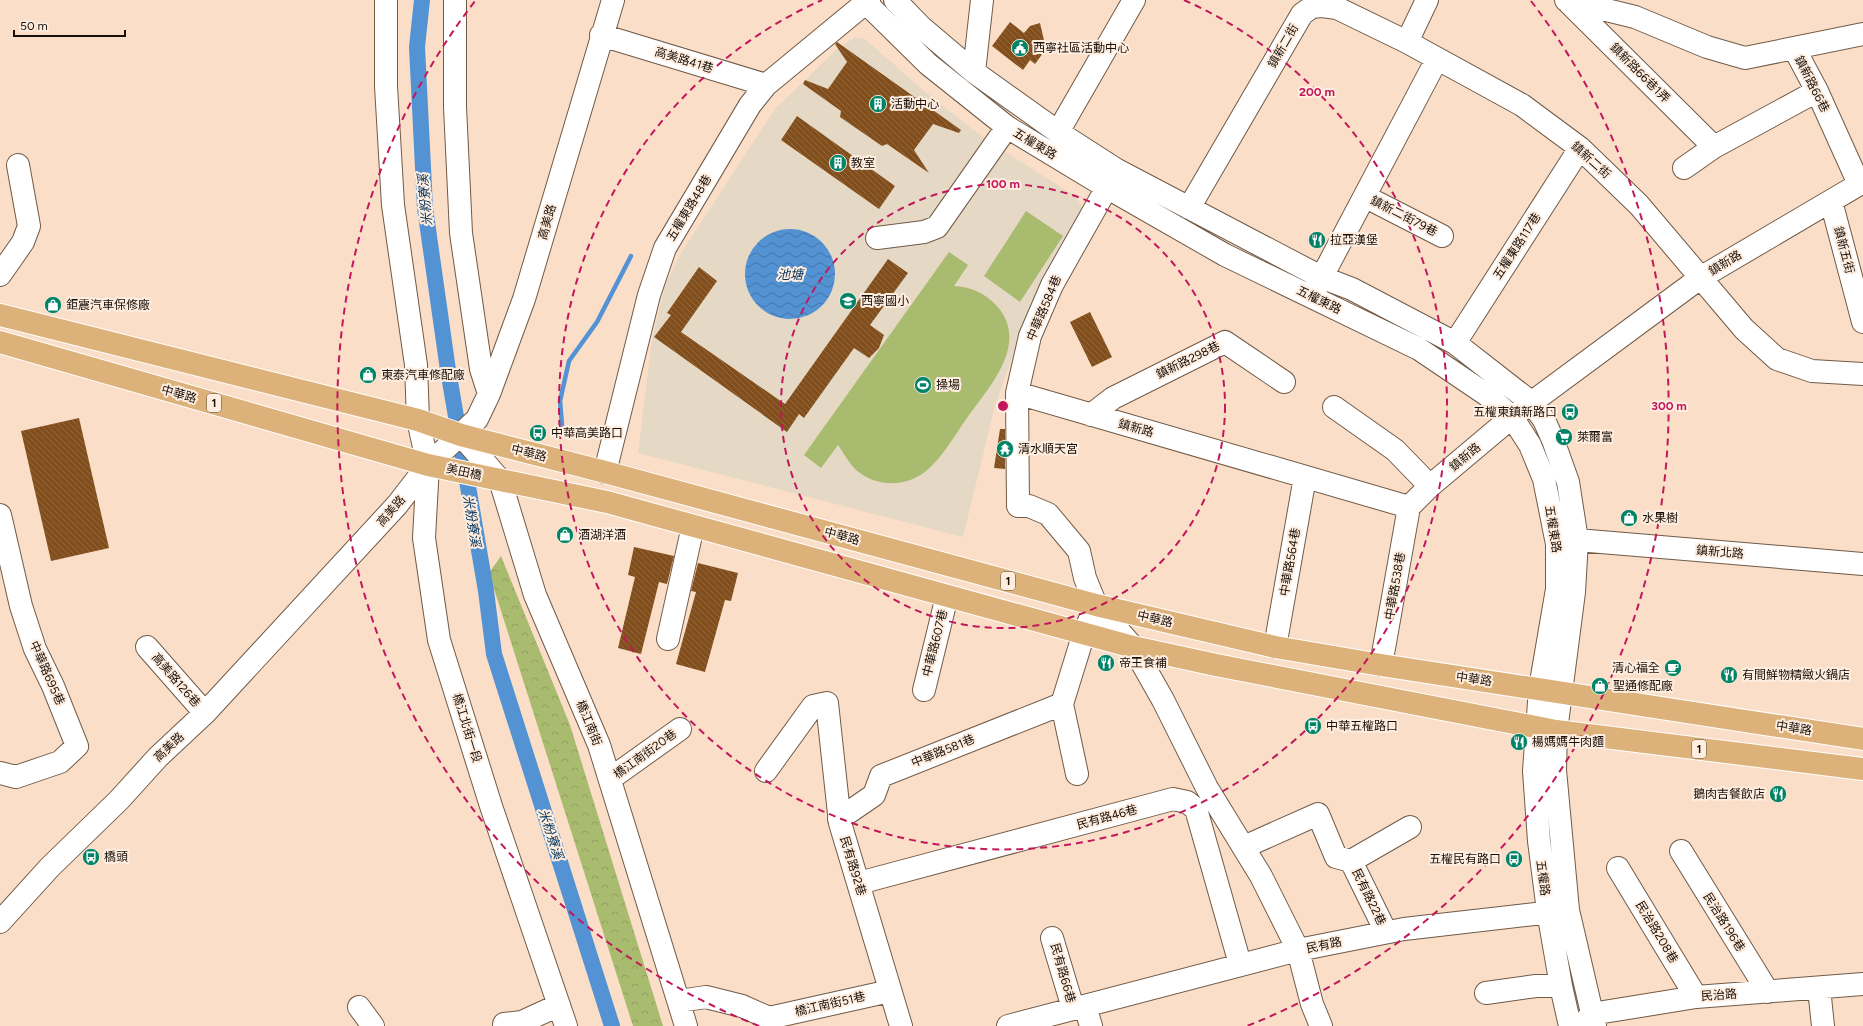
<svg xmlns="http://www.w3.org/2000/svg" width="1863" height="1026" viewBox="0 0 1863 1026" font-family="Figtree,'Noto Sans TC',sans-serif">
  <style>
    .education { fill: #e5d8c5 }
    .park { fill: url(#park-crowns) }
    .pitch { fill: #a9bb6f }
    .water { fill: url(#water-waves) }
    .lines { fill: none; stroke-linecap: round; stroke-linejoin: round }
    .stream { stroke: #5392d3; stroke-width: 4.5 }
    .canal { stroke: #5392d3; stroke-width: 16 }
    .building { fill: url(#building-back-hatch) }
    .minor-casing { stroke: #715a46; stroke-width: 24 }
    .major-casing { stroke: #fff; stroke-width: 24 }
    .minor { stroke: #fff; stroke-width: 22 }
    .major { stroke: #ddb17a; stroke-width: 22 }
    .ring { fill: none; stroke: #c2185b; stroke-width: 2; stroke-dasharray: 7 5 }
    .labels { text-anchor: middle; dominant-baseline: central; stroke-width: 4; stroke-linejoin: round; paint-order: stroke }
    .shield { fill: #ffeee0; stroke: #5d5249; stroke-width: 1 }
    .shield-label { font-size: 11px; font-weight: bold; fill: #180f08 }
    .street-label { font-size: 12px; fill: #180f08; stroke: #ffeee0 }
    .poi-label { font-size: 12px; fill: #180f08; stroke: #ffeee0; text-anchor: start }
    .water-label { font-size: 13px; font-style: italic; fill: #073660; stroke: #ffeee0 }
    .centre { fill: #c2185b; stroke: #ffeee0; stroke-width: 2 }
    .ring-label { font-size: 12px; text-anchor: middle; font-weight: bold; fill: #c2185b; stroke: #ffeee0; stroke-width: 4; stroke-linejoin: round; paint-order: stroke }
  </style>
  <defs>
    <pattern id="park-crowns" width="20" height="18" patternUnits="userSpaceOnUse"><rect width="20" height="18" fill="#a9bb6f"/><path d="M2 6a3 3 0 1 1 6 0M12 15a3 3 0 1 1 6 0" fill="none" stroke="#91a05f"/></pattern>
    <pattern id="water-waves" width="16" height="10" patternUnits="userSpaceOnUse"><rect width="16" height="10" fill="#5392d3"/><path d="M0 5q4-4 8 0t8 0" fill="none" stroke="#4476a9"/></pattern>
    <pattern id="building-back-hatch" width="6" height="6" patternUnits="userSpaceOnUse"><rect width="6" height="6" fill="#824f1c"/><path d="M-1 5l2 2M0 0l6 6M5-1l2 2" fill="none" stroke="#906942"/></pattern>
  </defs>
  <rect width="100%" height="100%" fill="#fadec8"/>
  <path class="education" d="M855 37 865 39 923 90 985 139 1075 196 1080 203 1082 210 1079 215 1027 315 995 405 963 537 638 453 652 339 665 286 681 253 775 109 836 50Z"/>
  <path class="park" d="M501 556 570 725 663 1026H633L489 573Z"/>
  <path class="pitch" d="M1026 211 1063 236 1020 302 984 276Z
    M949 252 968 265 954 286C971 287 985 293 997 306 1030 344 989 387 967 418 954 436 943 457 926 471 905 488 876 487 856 470 849 463 844 454 838 445L821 468 804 455Z"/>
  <path class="water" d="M745 274a45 45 0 1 1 90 0a45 45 0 1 1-90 0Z"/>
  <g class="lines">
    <path class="stream" d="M562 425 560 401 569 361 597 322 631 256"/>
    <path class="canal" d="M422 0 417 47 425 208 448 370 486 591 494 654 612 1026"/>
  </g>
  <path class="building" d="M1010 22 1024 33 1030 26 1040 23 1046 49 1035 64 1030 60 1023 70 992 46Z
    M837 42 961 130 959 133 933 124 914 150 929 173 887 144 882 146 840 117 841 111 803 84 805 80 828 89 847 62 835 44Z
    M797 116 895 186 879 209 781 140Z
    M888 259 908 273 870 325 884 335 879 348 869 358 854 348 804 418 799 414 787 432 654 337 671 315 667 313 699 267 717 281 681 332 785 404Z
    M1090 312 1112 357 1092 367 1070 322Z
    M79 418 109 548 51 561 21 431Z
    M1000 429H1005V469L994 468Z
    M634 547 674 556 667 584 659 582 641 654 618 648 635 577 628 575Z
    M698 563 738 573 731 601 725 600 705 672 676 664 696 592 691 591Z"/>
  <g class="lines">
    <defs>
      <path id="minor" d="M386 0V86L393 205 416 365 418 420 428 465 424 538 439 640 491 806 566 1026
        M455 0V107L461 233 481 369 489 394
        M863 0 928 64 1007 127 1108 188 1225 255 1419 349 1487 395 1512 417 1530 445 1544 479 1557 544V589L1540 688 1534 771 1539 841 1548 911 1561 986 1570 1026
        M895 0 921 27 974 72 1058 132 1117 170 1321 277 1352 289 1455 343 1532 403 1544 420 1553 440 1568 482 1577 540 1574 592 1556 731 1555 770 1568 910 1595 1026
        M1566 0 1635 17 1707 47 1745 58 1863 34
        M1566 0 1714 147
        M601 35 766 85
        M1407 42 1427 0
        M1794 48 1817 91 1859 184
        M974 72 982 0
        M1058 132 1134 0
        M1684 168 1714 147 1817 91
        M1114 175 1052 285 1030 336 1017 393 1018 506H1029L1048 514 1079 551 1085 578 1096 605 1133 647 1163 700 1207 788 1261 876 1298 950 1312 1004 1321 1026
        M1366 197 1442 236
        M1831 201 1863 322
        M1189 208 1302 14 1312 7 1322 6 1337 8 1407 42 1522 105 1580 148 1639 205 1744 329 1777 359 1812 371 1863 374
        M877 238 924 232 937 227 1007 127
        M0 275 23 242 29 226 18 165
        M1315 290 1437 59
        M1455 343 1580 148
        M1017 393 1409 507 1430 486 1512 417 1700 278 1863 182
        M1334 407 1395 450 1430 486
        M1091 415 1113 398 1225 342 1284 382
        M461 435 500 480 535 595 599 745 686 1026
        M605 472 649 295 665 248 750 105 766 85 869 0
        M0 515 21 606 35 649 53 686 77 746 60 762 16 777 0 773
        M1577 540 1863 564
        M668 639 693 526
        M147 647 205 713
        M1275 647 1305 477
        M1381 665 1409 507
        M924 690 947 596
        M1062 704 1077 774
        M766 771 813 706 827 703 840 823 901 1026
        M610 779 680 729
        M839 819 874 795 881 776 1062 704 1084 633 1096 605
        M1244 847 1318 814 1336 857 1351 861 1386 932
        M1681 851 1768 992
        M1351 861 1410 827
        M1618 868 1696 997
        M859 883 1173 799 1187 802 1196 809 1240 964
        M0 922 50 867 119 800 158 757 205 713 397 505 428 465 477 419 489 394 524 299 613 0
        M1052 938 1073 1008
        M1819 988 1823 1026
        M1486 993 1536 986H1561
        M679 1001 706 997 742 1006 769 1018 890 991
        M1085 1006 1091 1026
        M359 1007 373 1026
        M504 1024 522 1022 559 1005
        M1008 1026 1298 950 1404 929 1561 911
        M1582 1026 1591 1014 1696 997 1863 984"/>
      <path id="major" d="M0 315 418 420 461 435 605 472 1096 605 1275 647 1381 665 1863 739
        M0 342 428 465 607 502 1133 647 1216 665 1556 731 1863 769"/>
    </defs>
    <use href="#minor" class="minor-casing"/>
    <use href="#major" class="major-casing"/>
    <use href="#minor" class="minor"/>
    <use href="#major" class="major"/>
  </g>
  <g class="ring">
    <circle cx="1003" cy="406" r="222"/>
    <path d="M1184 0A444 444 0 1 1 822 0"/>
    <path d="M759 1026A666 666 0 0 1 475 1M1531 1A666 666 0 0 1 1247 1026"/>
  </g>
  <defs>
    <symbol id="civic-disc" viewBox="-11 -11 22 22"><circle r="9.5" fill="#008366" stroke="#ffeee0"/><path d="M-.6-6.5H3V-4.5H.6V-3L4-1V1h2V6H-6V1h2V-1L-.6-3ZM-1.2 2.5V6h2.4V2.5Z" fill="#fff"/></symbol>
    <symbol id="building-disc" viewBox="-11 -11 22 22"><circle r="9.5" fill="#008366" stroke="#ffeee0"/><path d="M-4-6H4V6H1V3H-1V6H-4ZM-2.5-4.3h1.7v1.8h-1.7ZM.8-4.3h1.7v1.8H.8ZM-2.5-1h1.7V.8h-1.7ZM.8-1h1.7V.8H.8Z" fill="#fff"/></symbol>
    <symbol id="restaurant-disc" viewBox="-11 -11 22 22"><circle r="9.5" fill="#008366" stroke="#ffeee0"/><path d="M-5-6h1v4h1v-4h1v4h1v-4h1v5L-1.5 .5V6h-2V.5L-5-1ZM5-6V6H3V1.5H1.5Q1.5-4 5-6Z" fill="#fff"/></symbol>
    <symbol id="school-disc" viewBox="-11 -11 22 22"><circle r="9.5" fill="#008366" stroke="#ffeee0"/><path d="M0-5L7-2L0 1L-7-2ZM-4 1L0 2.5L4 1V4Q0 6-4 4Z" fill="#fff"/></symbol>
    <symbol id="shop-disc" viewBox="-11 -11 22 22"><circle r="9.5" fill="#008366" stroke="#ffeee0"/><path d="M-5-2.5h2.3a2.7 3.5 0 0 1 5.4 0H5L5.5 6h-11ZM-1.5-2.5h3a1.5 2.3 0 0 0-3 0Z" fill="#fff"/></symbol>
    <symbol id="stadium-disc" viewBox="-11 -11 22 22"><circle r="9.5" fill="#008366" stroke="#ffeee0"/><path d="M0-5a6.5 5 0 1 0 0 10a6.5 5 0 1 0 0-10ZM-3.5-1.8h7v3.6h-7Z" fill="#fff"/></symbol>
    <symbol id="bus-disc" viewBox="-11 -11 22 22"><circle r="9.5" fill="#008366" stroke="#ffeee0"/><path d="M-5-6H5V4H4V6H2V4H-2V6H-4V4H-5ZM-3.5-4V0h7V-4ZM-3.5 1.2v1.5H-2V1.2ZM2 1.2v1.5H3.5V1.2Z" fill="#fff"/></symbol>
    <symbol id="supermarket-disc" viewBox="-11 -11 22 22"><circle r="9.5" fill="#008366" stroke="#ffeee0"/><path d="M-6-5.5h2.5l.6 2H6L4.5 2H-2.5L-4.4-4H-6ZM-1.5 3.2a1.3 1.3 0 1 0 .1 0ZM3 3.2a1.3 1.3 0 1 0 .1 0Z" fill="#fff"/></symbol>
    <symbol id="temple-disc" viewBox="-11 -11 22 22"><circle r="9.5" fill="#008366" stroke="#ffeee0"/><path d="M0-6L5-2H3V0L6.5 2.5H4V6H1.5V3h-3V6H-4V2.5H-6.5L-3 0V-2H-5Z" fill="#fff"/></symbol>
    <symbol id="cafe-disc" viewBox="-11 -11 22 22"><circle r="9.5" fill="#008366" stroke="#ffeee0"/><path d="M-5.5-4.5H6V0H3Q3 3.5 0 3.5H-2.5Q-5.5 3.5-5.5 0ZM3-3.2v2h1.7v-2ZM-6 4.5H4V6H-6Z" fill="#fff"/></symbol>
  </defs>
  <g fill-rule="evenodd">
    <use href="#civic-disc" x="1010" y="38" width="20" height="20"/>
    <use href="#building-disc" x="868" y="94" width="20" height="20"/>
    <use href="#building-disc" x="828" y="153" width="20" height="20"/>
    <use href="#restaurant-disc" x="1307" y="230" width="20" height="20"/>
    <use href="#school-disc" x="838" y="291" width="20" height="20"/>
    <use href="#shop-disc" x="43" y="295" width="20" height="20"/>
    <use href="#shop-disc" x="358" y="365" width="20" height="20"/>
    <use href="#stadium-disc" x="913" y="375" width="20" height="20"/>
    <use href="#bus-disc" x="1560" y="402" width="20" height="20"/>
    <use href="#bus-disc" x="528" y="423" width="20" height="20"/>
    <use href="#supermarket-disc" x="1554" y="427" width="20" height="20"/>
    <use href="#temple-disc" x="995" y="439" width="20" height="20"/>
    <use href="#shop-disc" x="1619" y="508" width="20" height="20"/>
    <use href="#shop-disc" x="555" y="525" width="20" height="20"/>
    <use href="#restaurant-disc" x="1096" y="653" width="20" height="20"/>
    <use href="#cafe-disc" x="1663" y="658" width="20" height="20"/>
    <use href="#restaurant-disc" x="1719" y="665" width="20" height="20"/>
    <use href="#shop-disc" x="1590" y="676" width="20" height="20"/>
    <use href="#bus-disc" x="1303" y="716" width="20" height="20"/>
    <use href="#restaurant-disc" x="1509" y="732" width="20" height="20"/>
    <use href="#restaurant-disc" x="1768" y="784" width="20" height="20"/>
    <use href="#bus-disc" x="81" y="847" width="20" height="20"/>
    <use href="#bus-disc" x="1504" y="849" width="20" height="20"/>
  </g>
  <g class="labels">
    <g class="shield">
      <rect x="207" y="394" width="14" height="18" rx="3"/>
      <rect x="1001" y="572" width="14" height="18" rx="3"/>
      <rect x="1692" y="740" width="14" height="18" rx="3"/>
    </g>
    <g class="shield-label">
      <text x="214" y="403">1</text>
      <text x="1008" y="581">1</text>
      <text x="1699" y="749">1</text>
    </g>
    <g class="street-label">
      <text transform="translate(1283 46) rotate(-60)">鎮新二街</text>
      <text transform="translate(684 60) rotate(17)">高美路41巷</text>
      <text transform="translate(1640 73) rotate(45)">鎮新路66巷1弄</text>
      <text transform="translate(1812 84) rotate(63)">鎮新路66巷</text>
      <text transform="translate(1035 144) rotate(31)">五權東路</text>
      <text transform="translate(1591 160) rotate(42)">鎮新二街</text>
      <text transform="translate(689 208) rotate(-59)">五權東路48巷</text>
      <text transform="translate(1404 216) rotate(27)">鎮新二街79巷</text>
      <text transform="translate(547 222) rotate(-74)">高美路</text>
      <text transform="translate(1517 246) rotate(-57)">五權東路117巷</text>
      <text transform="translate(1844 250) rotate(75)">鎮新五街</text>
      <text transform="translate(1725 263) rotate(-31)">鎮新路</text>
      <text transform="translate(1319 300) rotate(26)">五權東路</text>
      <text transform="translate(1044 308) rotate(-67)">中華路584巷</text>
      <text transform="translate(1188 360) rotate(-26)">鎮新路298巷</text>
      <text transform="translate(179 394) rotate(16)">中華路</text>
      <text transform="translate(1136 428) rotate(16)">鎮新路</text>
      <text transform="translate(529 453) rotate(14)">中華路</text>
      <text transform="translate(1465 457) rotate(-40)">鎮新路</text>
      <text transform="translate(464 472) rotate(12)">美田橋</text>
      <text transform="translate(391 511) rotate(-49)">高美路</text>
      <text transform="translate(1553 529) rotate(81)">五權東路</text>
      <text transform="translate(842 536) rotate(15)">中華路</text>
      <text transform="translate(1720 552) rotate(5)">鎮新北路</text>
      <text transform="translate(1290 562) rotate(-80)">中華路564巷</text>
      <text transform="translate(1395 586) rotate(-80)">中華路538巷</text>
      <text transform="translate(1155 619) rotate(13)">中華路</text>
      <text transform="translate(935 643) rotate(-76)">中華路607巷</text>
      <text transform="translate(47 673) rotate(66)">中華路695巷</text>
      <text transform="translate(1474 679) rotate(8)">中華路</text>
      <text transform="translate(176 680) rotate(49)">高美路126巷</text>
      <text transform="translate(589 723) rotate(68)">橋江南街</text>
      <text transform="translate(467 728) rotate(73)">橋江北街一段</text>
      <text transform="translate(1794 728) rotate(9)">中華路</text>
      <text transform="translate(169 747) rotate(-43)">高美路</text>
      <text transform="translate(943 751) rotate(-22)">中華路581巷</text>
      <text transform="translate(645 754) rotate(-36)">橋江南街20巷</text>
      <text transform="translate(1107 817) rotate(-15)">民有路46巷</text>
      <text transform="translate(853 866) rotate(73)">民有路92巷</text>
      <text transform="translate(1543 878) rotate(82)">五權路</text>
      <text transform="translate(1369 897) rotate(64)">民有路22巷</text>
      <text transform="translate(1724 922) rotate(58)">民治路196巷</text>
      <text transform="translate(1657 932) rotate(59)">民治路208巷</text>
      <text transform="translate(1324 945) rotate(-12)">民有路</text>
      <text transform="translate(1063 973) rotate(74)">民有路66巷</text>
      <text transform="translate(1719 995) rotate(-4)">民治路</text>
      <text transform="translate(830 1004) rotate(-13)">橋江南街51巷</text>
    </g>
    <g class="poi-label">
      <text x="1033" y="48">西寧社區活動中心</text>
      <text x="891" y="104">活動中心</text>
      <text x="851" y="163">教室</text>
      <text x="1330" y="240">拉亞漢堡</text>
      <text x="861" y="301">西寧國小</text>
      <text x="66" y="305">鉅震汽車保修廠</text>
      <text x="381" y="375">東泰汽車修配廠</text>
      <text x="936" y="385">操場</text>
      <text x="1557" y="412" text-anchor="end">五權東鎮新路口</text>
      <text x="551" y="433">中華高美路口</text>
      <text x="1577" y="437">萊爾富</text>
      <text x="1018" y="449">清水順天宮</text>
      <text x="1642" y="518">水果樹</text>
      <text x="578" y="535">酒湖洋酒</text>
      <text x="1119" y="663">帝王食補</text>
      <text x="1660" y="668" text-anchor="end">清心福全</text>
      <text x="1742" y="675">有間鮮物精緻火鍋店</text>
      <text x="1613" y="686">聖通修配廠</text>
      <text x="1326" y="726">中華五權路口</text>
      <text x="1532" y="742">楊媽媽牛肉麵</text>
      <text x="1765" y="794" text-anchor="end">鵝肉吉餐飲店</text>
      <text x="104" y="857">橋頭</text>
      <text x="1501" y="859" text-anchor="end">五權民有路口</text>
    </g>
    <g class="water-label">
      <text transform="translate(425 200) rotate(-95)">米粉寮溪</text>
      <text x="790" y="274">池塘</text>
      <text transform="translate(472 521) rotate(81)">米粉寮溪</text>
      <text transform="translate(551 834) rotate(72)">米粉寮溪</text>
    </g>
  </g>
  <circle cx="1003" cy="406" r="6" class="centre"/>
  <g class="ring-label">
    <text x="1317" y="96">200 m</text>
    <text x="1003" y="188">100 m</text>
    <text x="1669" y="410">300 m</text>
  </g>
  <path d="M14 30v6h111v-6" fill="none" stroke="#180f08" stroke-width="2"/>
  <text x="20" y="30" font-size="12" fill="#180f08" stroke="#ffeee0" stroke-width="3" paint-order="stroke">50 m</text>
</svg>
